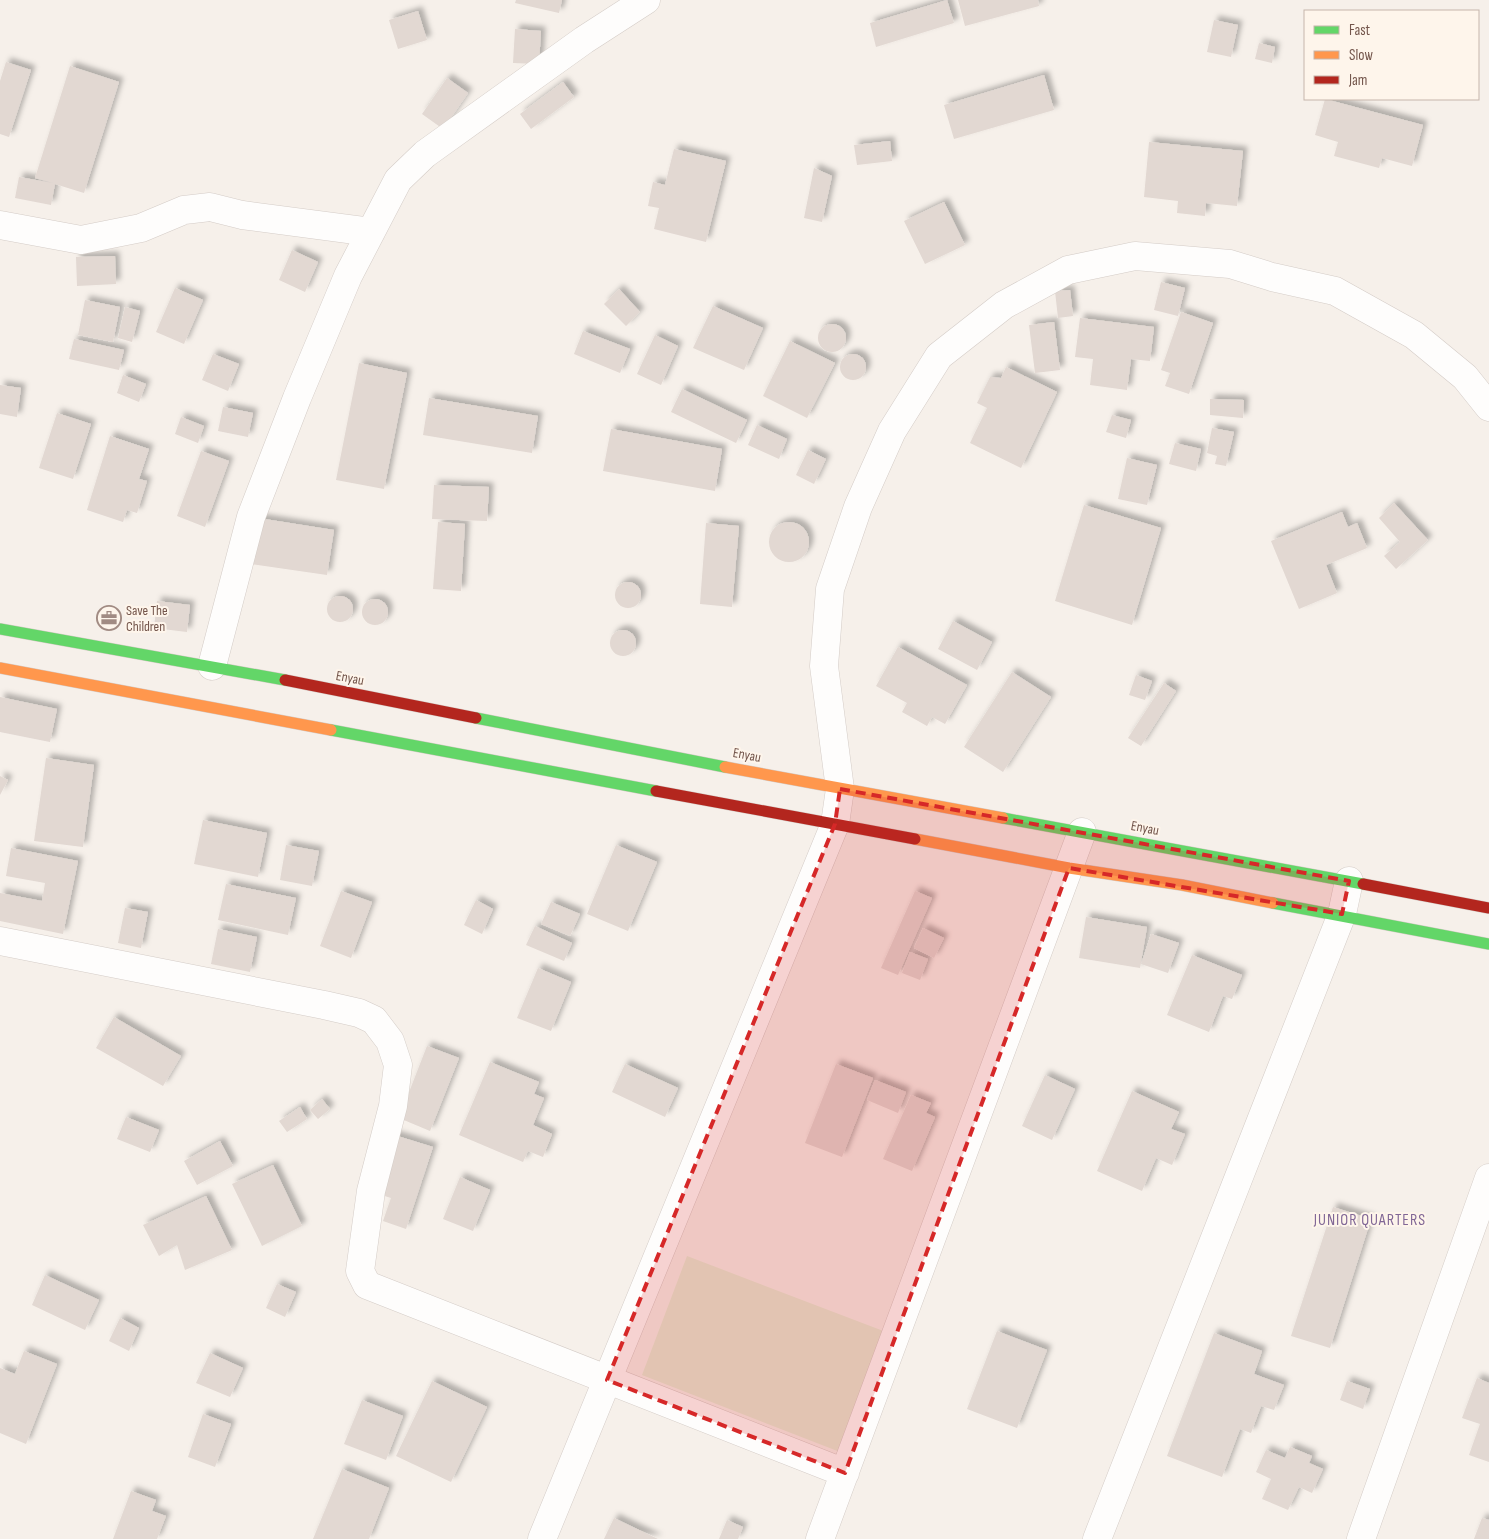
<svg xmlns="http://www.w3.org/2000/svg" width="1489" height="1539" viewBox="0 0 1489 1539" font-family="'Sofia Sans Condensed',sans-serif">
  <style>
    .green { fill: #e5ecd5 }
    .building { fill: #e2d8d2; filter: url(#shadow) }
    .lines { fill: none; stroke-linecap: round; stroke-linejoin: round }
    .street-casing { stroke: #d4ccc7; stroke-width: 29 }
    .fast-casing { stroke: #d5cbc6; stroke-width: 12 }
    .slow-casing { stroke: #d5cbc6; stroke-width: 12 }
    .jam-casing { stroke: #d5cbc6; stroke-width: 12 }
    .street { stroke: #fefdfc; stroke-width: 28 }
    .fast { stroke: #63d668; stroke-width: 11 }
    .slow { stroke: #ff974d; stroke-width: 11 }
    .jam { stroke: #b3261e; stroke-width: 11 }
    .marked { fill: #d62828; fill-opacity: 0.2; stroke: #d62828; stroke-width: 4; stroke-dasharray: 10 6; stroke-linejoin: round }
    .labels { text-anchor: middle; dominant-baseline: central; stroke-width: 4; stroke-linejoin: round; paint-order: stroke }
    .poi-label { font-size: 14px; fill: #73554b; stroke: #fef5eb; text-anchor: start }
    .street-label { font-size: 14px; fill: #73554b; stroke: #fef5eb }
    .quarter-label { font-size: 16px; letter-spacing: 1px; fill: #816796; stroke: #fef5eb }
  </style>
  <defs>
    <filter id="shadow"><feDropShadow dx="4.5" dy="-4.5" stdDeviation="2.5" flood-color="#0004"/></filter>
  </defs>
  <rect width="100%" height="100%" fill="#f6f0ea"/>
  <path class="green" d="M687 1256 886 1332 840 1452 642 1375Z"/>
  <path class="building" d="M516 0H562L559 13 515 3Z
    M947 0 954 23 876 47 870 23Z
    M958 0H1038L1039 6 965 26Z
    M418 11 427 40 398 49 389 20Z
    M1214 20 1238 25 1231 57 1207 52Z
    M515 29 541 31 539 64 513 63Z
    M1259 43 1275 47 1272 63 1255 59Z
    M6 62 31 70 9 137 0 134V81Z
    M70 66 119 82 84 193 55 184 51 205 15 198 19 177 53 183 35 178Z
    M1044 75 1054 110 954 139 944 105Z
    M447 78 468 93 443 129 422 114Z
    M563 82 574 97 531 129 520 114Z
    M1325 99 1423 125 1412 166 1382 158 1379 168 1334 156 1338 142 1315 135Z
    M890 141 892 161 857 165 854 145Z
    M1149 142 1243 151 1237 206 1206 203 1205 216 1177 213 1178 201 1144 197Z
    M674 149 726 161 706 242 654 229 659 208 648 206 653 182 665 185Z
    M814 168 832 176 822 222 804 218Z
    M944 202 965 245 925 264 904 221Z
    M292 250 318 262 305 292 279 280Z
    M115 256 116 284 77 286 76 257Z
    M1161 282 1185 288 1178 316 1154 310Z
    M175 288 203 300 184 344 156 332Z
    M619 289 640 312 626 326 604 304Z
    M1070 290 1073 316 1058 318 1055 291Z
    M85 300 120 307 113 342 78 335Z
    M713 306 763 328 744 370 693 348Z
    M125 307 140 311 132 342 118 338Z
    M1181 312 1213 323 1189 394 1165 386 1170 373 1161 370Z
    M1080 318 1154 327 1150 361 1131 359 1127 390 1090 385 1093 359 1075 357Z
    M1054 322 1060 370 1035 373 1029 325Z
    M818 338a14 14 0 1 1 28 0a14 14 0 1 1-28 0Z
    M583 331 630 349 620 373 574 354Z
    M655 335 678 346 661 385 637 374Z
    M74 339 124 350 119 370 69 359Z
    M790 341 835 363 807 418 763 396Z
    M213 354 239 364 228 391 202 380Z
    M840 367a13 13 0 1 1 26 0a13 13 0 1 1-26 0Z
    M359 363 407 373 384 489 336 480Z
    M1006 367 1057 392 1021 468 970 443 987 408 977 403 990 377 1001 378Z
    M123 375 146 384 139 402 117 393Z
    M0 385 21 388 17 417 0 414Z
    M682 389 747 420 736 443 671 412Z
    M429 398 538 416 532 453 423 435Z
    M1210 399 1244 400 1243 418 1210 415Z
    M223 407 253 413 248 437 218 431Z
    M57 413 91 424 73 479 39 468Z
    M1112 415 1131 420 1126 438 1106 432Z
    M181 417 204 426 198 443 175 434Z
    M757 425 787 439 779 459 748 445Z
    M1212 428 1234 432 1226 466 1215 464 1217 456 1207 453Z
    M611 429 722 449 715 491 603 471Z
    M110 436 149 449 139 479 147 481 137 513 127 510 123 522 87 510Z
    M1175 443 1201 449 1196 471 1169 464Z
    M808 450 826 459 814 484 796 475Z
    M201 451 229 461 205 527 177 516Z
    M1127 458 1157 465 1147 505 1118 499Z
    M434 485 489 487 487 521 432 519Z
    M1394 503 1428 540 1396 569 1384 556 1400 542 1379 518Z
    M1084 505 1161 528 1132 625 1055 601Z
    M1342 512 1348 527 1357 523 1367 548 1326 565 1337 593 1299 609 1271 541Z
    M252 517 334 530 327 575 244 563Z
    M769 542a20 20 0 1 1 40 0a20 20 0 1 1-40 0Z
    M438 522 465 524 461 591 433 589Z
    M706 523 739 526 732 607 700 604Z
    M615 595a13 13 0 1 1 26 0a13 13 0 1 1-26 0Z
    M327 609a13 13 0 1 1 26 0a13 13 0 1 1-26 0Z
    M362 612a13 13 0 1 1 26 0a13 13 0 1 1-26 0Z
    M157 601 190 605 187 632 154 628Z
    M953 621 992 642 977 670 938 649Z
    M610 643a13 13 0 1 1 26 0a13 13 0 1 1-26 0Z
    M898 647 967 685 945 724 932 717 927 726 902 712 907 703 876 686Z
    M1012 672 1051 697 1003 772 964 747Z
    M1136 675 1152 681 1145 700 1129 695Z
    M1164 683 1176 691 1141 746 1128 738Z
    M0 697 57 709 50 742 0 732Z
    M46 758 94 765 83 847 34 841Z
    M0 776 8 780 0 795Z
    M203 820 267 833 258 877 194 864Z
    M286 845 319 851 312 886 280 880Z
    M616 845 657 862 628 931 587 914Z
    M11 848 78 861 63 934 0 921V893L42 901 45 883 6 876Z
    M226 884 296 898 288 935 218 920Z
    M341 891 372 902 351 958 320 946Z
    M915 891 932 898 898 975 881 968Z
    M476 900 493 909 482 934 464 925Z
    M551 902 580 914 570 936 541 924Z
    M125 908 148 912 141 948 118 943Z
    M1086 917 1147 927 1140 968 1079 958Z
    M535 926 572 943 564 961 526 945Z
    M923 928 944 938 934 958 914 948Z
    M218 929 257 937 250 972 211 964Z
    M1151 934 1179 943 1168 973 1141 964Z
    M910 952 928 959 920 980 902 973Z
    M1192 955 1242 975 1232 999 1223 996 1209 1032 1167 1015Z
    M538 968 571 982 551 1031 517 1018Z
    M114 1017 181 1056 163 1086 96 1048Z
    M427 1046 459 1058 430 1131 399 1118Z
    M490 1062 539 1082 534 1094 544 1098 533 1125 552 1134 543 1157 528 1151 523 1162 459 1135Z
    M625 1064 678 1088 665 1117 612 1092Z
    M836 1064 873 1078 842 1157 805 1143Z
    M1045 1075 1075 1089 1052 1140 1022 1126Z
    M875 1080 906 1092 898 1113 867 1100Z
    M1132 1091 1179 1112 1171 1129 1185 1134 1172 1165 1156 1158 1142 1191 1097 1171Z
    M911 1095 931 1103 926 1113 935 1117 912 1171 883 1159Z
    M322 1099 330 1109 318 1119 310 1110Z
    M300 1107 307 1119 287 1132 279 1121Z
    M126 1117 159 1130 150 1152 117 1139Z
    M391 1134 433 1147 406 1229 383 1221 391 1198 372 1192Z
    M220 1141 233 1166 197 1185 184 1161Z
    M273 1165 302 1226 262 1246 232 1184Z
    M460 1177 490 1190 473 1231 443 1219Z
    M206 1196 232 1250 185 1270 177 1245 159 1256 143 1225Z
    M1333 1207 1371 1219 1330 1348 1291 1336Z
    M45 1275 99 1300 85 1330 32 1305Z
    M277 1284 296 1292 285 1317 266 1308Z
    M120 1318 139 1328 129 1351 109 1341Z
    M997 1331 1047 1350 1017 1428 967 1409Z
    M1214 1333 1262 1351 1254 1374 1284 1385 1274 1410 1261 1406 1251 1433 1240 1429 1222 1477 1167 1456Z
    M24 1351 57 1364 26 1444 0 1433V1368L15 1374Z
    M210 1353 243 1368 230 1397 196 1383Z
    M1477 1378 1489 1383V1462L1469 1455 1480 1424 1462 1418Z
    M432 1381 487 1407 451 1482 396 1456Z
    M1347 1381 1370 1389 1363 1409 1340 1400Z
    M362 1400 403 1416 386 1460 344 1444Z
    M203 1414 231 1424 215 1467 188 1457Z
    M1290 1447 1312 1456 1309 1463 1323 1469 1312 1493 1299 1487 1288 1510 1262 1499 1271 1479 1256 1472 1266 1450 1285 1458Z
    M342 1469 389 1488 369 1539H313Z
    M131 1491 156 1500 152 1511 166 1516 157 1539H113Z
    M614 1518 658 1539H604Z
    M1482 1518 1489 1520V1539H1474Z
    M727 1520 743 1527 738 1539H719Z"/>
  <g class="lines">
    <defs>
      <path id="street" d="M0 225 81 240 141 228 184 210 210 207 242 215 371 232
        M212 666 251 517 297 398 348 276 398 180 425 154 584 40 646 0
        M0 941 324 1005 359 1013 374 1020 390 1041 398 1065 393 1106 371 1191 360 1271 367 1285 845 1473
        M542 1539 835 824 840 789 824 666 830 589 858 507 892 431 939 356 1004 305 1068 270 1135 256 1230 264 1272 277 1335 291 1414 335 1465 377 1489 407
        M820 1539 1082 832
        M1097 1539 1342 914 1349 881
        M1361 1539 1489 1178"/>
      <path id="fast" d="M0 629 285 680
        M476 718 725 767
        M331 730 656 791
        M1003 818 1363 884
        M1273 903 1489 944"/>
      <path id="slow" d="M0 668 331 730
        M725 767 1003 818
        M915 839 1069 868 1182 885 1273 903"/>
      <path id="jam" d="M285 680 476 718
        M656 791 915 839
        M1363 884 1489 908"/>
    </defs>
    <use href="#street" class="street-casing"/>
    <use href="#fast" class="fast-casing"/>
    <use href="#slow" class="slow-casing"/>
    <use href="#jam" class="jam-casing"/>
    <use href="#street" class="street"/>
    <use href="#fast" class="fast"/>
    <use href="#slow" class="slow"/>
    <use href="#jam" class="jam"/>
  </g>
  <path class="marked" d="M840 789 1349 881 1342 914 1069 868 845 1473 607 1380 835 824Z"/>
  <defs>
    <symbol id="office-ring" viewBox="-11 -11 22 22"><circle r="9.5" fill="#fef5eb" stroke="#a18b83" stroke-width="1.5"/><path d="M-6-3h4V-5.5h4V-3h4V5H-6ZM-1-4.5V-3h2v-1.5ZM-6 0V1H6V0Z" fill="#a18b83"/></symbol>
  </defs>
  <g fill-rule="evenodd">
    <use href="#office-ring" x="95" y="604" width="28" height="28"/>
  </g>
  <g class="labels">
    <g class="poi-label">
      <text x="126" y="610">Save The<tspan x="126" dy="16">Children</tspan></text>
    </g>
    <g class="street-label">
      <text transform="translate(350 678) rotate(11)">Enyau</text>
      <text transform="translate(747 755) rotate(11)">Enyau</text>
      <text transform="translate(1145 828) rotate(11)">Enyau</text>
    </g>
    <g class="quarter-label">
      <text x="1370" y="1220">JUNIOR QUARTERS</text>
    </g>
  </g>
  <rect x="1304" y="10" width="175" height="90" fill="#fef5eb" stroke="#c6b5ab"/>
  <rect x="1314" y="26" width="25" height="8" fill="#63d668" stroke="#c6b5ab"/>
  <text x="1349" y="35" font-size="15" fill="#73554b">Fast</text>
  <rect x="1314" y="51" width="25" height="8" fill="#ff974d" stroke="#c6b5ab"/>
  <text x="1349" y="60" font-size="15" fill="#73554b">Slow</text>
  <rect x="1314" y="76" width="25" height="8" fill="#b3261e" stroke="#c6b5ab"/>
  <text x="1349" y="85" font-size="15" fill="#73554b">Jam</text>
</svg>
